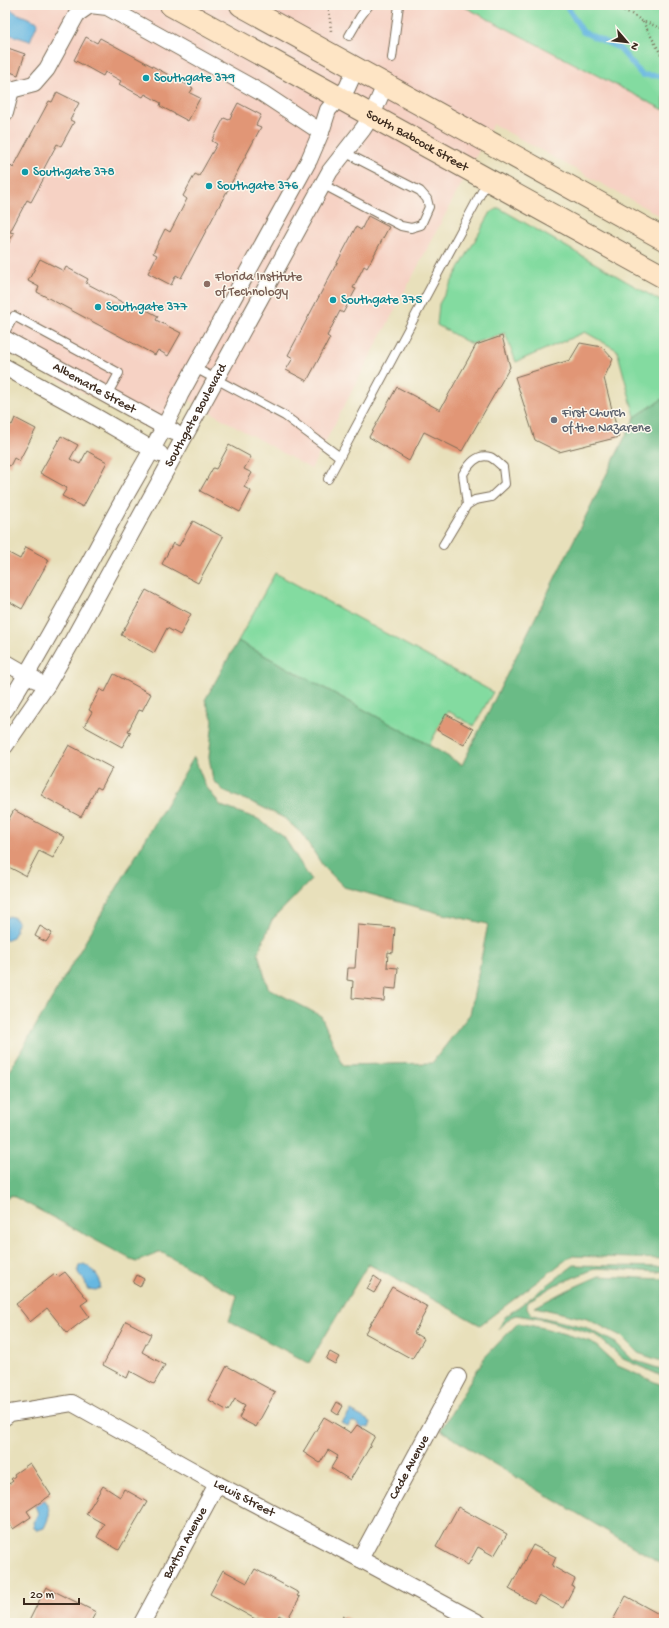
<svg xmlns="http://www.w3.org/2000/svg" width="669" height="1628" viewBox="0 0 669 1628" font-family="'Gochi Hand',sans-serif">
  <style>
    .built { fill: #f6d2c4 }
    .green { fill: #83dba0; stroke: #5f825f }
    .forest { fill: #6abb86; stroke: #527252 }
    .water { fill: #66b7e1; stroke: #507080 }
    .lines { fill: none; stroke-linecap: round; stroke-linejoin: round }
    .stream { stroke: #66b7e1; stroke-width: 5.5 }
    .building { fill: #e19676 }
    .service-casing { stroke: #786a55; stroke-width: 10 }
    .minor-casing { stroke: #786a55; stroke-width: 18 }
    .secondary-casing { stroke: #786a55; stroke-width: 24 }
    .path { stroke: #786a55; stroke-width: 2.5; stroke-dasharray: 1 3; stroke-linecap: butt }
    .service { stroke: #fff; stroke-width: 8 }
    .minor { stroke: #fff; stroke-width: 16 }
    .secondary { stroke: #fee5c5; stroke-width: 22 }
    .culture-dot { fill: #0f9aa8; stroke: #fbf7ec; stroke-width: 1.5 }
    .education-dot { fill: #8d6e63; stroke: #fbf7ec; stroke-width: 1.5 }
    .worship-dot { fill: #6b7280; stroke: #fbf7ec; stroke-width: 1.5 }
    .labels { text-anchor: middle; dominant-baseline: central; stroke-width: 3; stroke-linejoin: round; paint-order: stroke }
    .culture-label { font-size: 13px; fill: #0d838f; stroke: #fbf7ec; text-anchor: start }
    .street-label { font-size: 13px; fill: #3b2a1e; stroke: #fbf7ec }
    .education-label { font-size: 13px; fill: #785e54; stroke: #fbf7ec; text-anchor: start }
    .worship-label { font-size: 13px; fill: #5b616d; stroke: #fbf7ec; text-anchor: start }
  </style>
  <rect width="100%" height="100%" fill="#fbf7ec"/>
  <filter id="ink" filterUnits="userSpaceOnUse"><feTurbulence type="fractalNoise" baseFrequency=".025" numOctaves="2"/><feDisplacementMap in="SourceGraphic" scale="8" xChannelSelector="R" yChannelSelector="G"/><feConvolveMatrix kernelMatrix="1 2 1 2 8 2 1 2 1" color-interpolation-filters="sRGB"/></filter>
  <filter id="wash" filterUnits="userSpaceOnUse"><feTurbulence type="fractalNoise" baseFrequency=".012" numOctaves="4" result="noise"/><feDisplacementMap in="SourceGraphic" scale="16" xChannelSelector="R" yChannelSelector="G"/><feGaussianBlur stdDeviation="0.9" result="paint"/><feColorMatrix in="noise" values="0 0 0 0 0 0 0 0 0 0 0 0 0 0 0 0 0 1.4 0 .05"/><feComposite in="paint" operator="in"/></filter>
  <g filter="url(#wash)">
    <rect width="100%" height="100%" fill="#e8e0bb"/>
    <path class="built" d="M5 5H664V218L493 124 311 469 180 395 159 434 5 350Z"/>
    <path class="green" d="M461 5H664V110Z
      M499 208 664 303V398L635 417 617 350 585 332 516 362 505 333 471 344 437 325 439 304 491 212Z
      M275 573 493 692 474 726 448 711 429 745 238 641Z"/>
    <path class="forest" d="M664 398V1259L571 1256 480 1325 368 1264 309 1363 229 1321 237 1296 161 1252 136 1262 11 1195 5 1200V1078L194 757 205 785 221 806 258 819 284 837 311 880 272 920 258 953 268 988 321 1016 343 1065 432 1063 470 1014 488 924 439 913 344 887 323 866 302 834 284 818 256 804 225 792 213 780 209 757 213 720 205 700 238 641 429 745 462 765 635 417Z
      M574 1265 664 1267V1271L657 1272 597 1268 555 1285 530 1300 527 1304V1309L532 1315 585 1327 616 1343 633 1360 664 1370V1377L623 1359 596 1335 546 1320 516 1315 511 1317 498 1330 505 1317Z
      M599 1276 664 1279V1362L638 1353 621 1336 587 1319 535 1307 561 1293Z
      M518 1323 544 1328 592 1342 618 1366 664 1386V1565L479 1455 441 1430 485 1357Z"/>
    <path class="water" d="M5 5 16 13 38 22 30 41 5 33Z
      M9 916 15 918 18 922 15 928 16 931 13 937 5 940V919Z
      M84 1264C92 1268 103 1279 100 1288L96 1290 87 1289 85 1281 78 1273V1269L79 1266Z
      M351 1411 371 1422 369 1428 364 1427 363 1429 355 1422H352L348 1426 342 1423Z
      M44 1500C52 1511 50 1516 44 1528L38 1530 34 1527 33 1522C39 1514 39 1515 35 1506Z"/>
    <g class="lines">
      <path class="stream" d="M566 5 583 32 619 48 642 75 664 76"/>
    </g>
    <g id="blocks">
      <path class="building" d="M86 37 97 43 100 38 193 88 190 93 200 98 188 121 160 106 161 103 145 94 143 97 119 84 121 81 105 72 103 76 74 60Z
        M5 47 25 54 18 75 5 70Z
        M57 92 79 103 70 120 74 122 61 146 57 144 40 176 44 178 31 202 27 200 10 232 14 233 5 250V177L11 166 13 168 49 101 52 102Z
        M238 103 261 115 256 125 261 127 181 278 176 275 171 285 148 273 157 255 153 253 165 229 170 232 187 199 183 196 195 174 199 176 217 144 212 141 224 118 229 120Z
        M368 216 389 227 367 268 364 266 353 288 356 289 343 313 340 311 327 336 330 338 307 381 286 370 293 358 288 355 356 227 361 230Z
        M40 259 64 271 66 267 88 279 86 283 135 309 137 305 158 316 156 320 181 333 168 356 158 350 155 355 37 292 39 287 28 281Z
        M502 336 510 367 462 451 424 432 409 461 369 437 397 387 440 410 476 345Z
        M580 343 602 347 613 359 604 378 619 437 559 452 535 440 515 377 570 360Z
        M15 418 36 429 19 461 14 458 10 466 5 463V421L12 425Z
        M61 436 78 445 70 459 80 464 87 451 107 462 83 507 62 496 67 488 40 473Z
        M229 445 251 457 244 469 252 473 244 487 251 491 240 512 200 491 213 468 216 469Z
        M193 521 223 537 198 583 162 564 173 543 179 546Z
        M26 547 49 560 22 609 5 599V551L20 559Z
        M146 590 191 614 180 635 167 628 154 653 121 635Z
        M114 674 151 694 142 711 139 710 128 731 131 732 122 747 84 726 92 712 89 710 100 689 105 692Z
        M446 714 473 729 464 745 437 730Z
        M69 745 112 768 101 789 97 787 81 817 41 795Z
        M14 810 64 837 53 858 39 851 26 876 5 865V826Z
        M358 925 395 928 393 953 388 952 387 967 398 968 396 989 385 988 384 1001 352 998 353 981 347 980 348 968H355Z
        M40 926 52 933 46 942 35 936Z
        M65 1272 88 1300 81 1305 89 1316 67 1333 47 1308 30 1322 16 1304 55 1274 58 1277Z
        M137 1275 144 1279 140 1287 133 1283Z
        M374 1276 381 1281 374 1293 367 1289Z
        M392 1287 428 1307 414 1333 424 1339 412 1359 365 1333Z
        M126 1321 151 1334 142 1352 165 1365 154 1384 130 1371 127 1378 103 1365Z
        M330 1352 339 1357 335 1364 326 1359Z
        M227 1366 275 1392 256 1427 239 1418 245 1405 235 1399 228 1411 209 1400Z
        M337 1402 343 1406 338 1415 332 1411Z
        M324 1417 351 1433 357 1425 375 1436 370 1445H371L350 1480 331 1468 338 1456 328 1450 320 1463 303 1452Z
        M30 1463 51 1495 27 1511 31 1517 13 1529 5 1519V1482L7 1481 9 1484 13 1481 11 1479 15 1476 14 1474Z
        M103 1486 120 1497 124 1489 147 1502 119 1550 97 1537 104 1524 86 1514Z
        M458 1507 507 1534 494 1556 478 1547 468 1565 436 1547Z
        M533 1545 556 1557 552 1566 575 1579 572 1586 574 1587 563 1608 539 1595 534 1603 509 1589Z
        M255 1569 299 1593 297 1596 300 1597 287 1620 279 1615 274 1623H268L258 1618 257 1620 210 1594 223 1570 247 1583Z
        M46 1587 96 1612 90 1623H28Z
        M626 1596 664 1617V1623H618L613 1620Z
        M343 1616 355 1623H339Z"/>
    </g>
  </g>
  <g filter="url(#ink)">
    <use href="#blocks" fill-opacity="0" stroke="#786a55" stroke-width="1"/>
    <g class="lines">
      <defs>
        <path id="service" d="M349 36 360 17 369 5
          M392 58 399 5
          M322 184 401 226 411 228 421 225 429 207 427 199 420 191 344 152
          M5 332 14 316 119 373 107 395
          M195 368 285 416 340 457
          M328 479 488 180
          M443 545 467 505 475 500 491 497 505 484 503 467C500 465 495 459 490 457 477 453 469 465 463 474L467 505"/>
        <g id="minor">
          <path d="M5 87 11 90 5 113"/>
          <path d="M11 90 34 84 47 69 77 14 90 5 107 7 262 93 321 132"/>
          <path id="s1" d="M5 339 174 432"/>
          <path d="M5 367 96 417 160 454"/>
          <path d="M5 662 36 680"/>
          <path d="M5 710C45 646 80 579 116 513 137 474 162 436 180 395L309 160 321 132 328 110 347 88 356 68"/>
          <path id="s2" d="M5 746 47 685 70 645 330 171 363 129 372 115 385 85"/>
          <path id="s3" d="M5 1417 10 1413 72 1403 217 1484 360 1559 479 1623"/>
          <path id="s4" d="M360 1559 458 1377"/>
          <path id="s5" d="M142 1623 217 1484"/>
        </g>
        <g id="secondary">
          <path id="s6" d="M171 5 664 277"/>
          <path d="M241 5 664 239"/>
        </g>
      </defs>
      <use href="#service" class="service-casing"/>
      <use href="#minor" class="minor-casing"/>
      <use href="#secondary" class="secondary-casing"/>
      <path class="path" d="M609 5 630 13 642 21 664 29
        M329 10 331 31
        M643 22 662 56 664 57"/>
      <use href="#service" class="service"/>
      <use href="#minor" class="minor"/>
      <use href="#secondary" class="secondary"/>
    </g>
  </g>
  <g class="culture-dot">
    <circle cx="146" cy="78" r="4"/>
    <circle cx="25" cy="172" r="4"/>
    <circle cx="209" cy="186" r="4"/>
    <circle cx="333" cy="300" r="4"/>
    <circle cx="98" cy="307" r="4"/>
  </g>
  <circle class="education-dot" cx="207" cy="284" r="4"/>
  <circle class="worship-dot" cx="554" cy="420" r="4"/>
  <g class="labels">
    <g class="culture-label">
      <text x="154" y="78">Southgate 379</text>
      <text x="33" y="172">Southgate 378</text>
      <text x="217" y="186">Southgate 376</text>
      <text x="341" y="300">Southgate 375</text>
      <text x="106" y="307">Southgate 377</text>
    </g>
    <g class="street-label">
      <text stroke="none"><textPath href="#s6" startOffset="281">South Babcock Street</textPath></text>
      <text stroke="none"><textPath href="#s1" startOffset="102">Albemarle Street</textPath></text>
      <text stroke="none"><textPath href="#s2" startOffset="382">Southgate Boulevard</textPath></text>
      <text stroke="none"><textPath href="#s4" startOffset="104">Cade Avenue</textPath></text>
      <text stroke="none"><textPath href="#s3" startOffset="266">Lewis Street</textPath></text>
      <text stroke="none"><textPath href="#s5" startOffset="91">Barton Avenue</textPath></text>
    </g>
    <g class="education-label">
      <text x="215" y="277">Florida Institute<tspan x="215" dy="15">of Technology</tspan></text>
    </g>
    <g class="worship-label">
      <text x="562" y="413">First Church<tspan x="562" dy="15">of the Nazarene</tspan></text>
    </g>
  </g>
  <rect width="669" height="1628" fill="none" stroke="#fbf7ec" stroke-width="20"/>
  <g transform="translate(627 42) rotate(118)" stroke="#fbf7ec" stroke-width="3" paint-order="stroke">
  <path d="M0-3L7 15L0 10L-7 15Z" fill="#3b2a1e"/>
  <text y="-6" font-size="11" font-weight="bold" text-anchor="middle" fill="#3b2a1e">N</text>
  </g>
  <path d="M24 1598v6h55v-6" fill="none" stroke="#3b2a1e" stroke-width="2"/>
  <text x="30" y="1598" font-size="12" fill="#3b2a1e" stroke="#fbf7ec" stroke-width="3" paint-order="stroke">20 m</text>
</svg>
